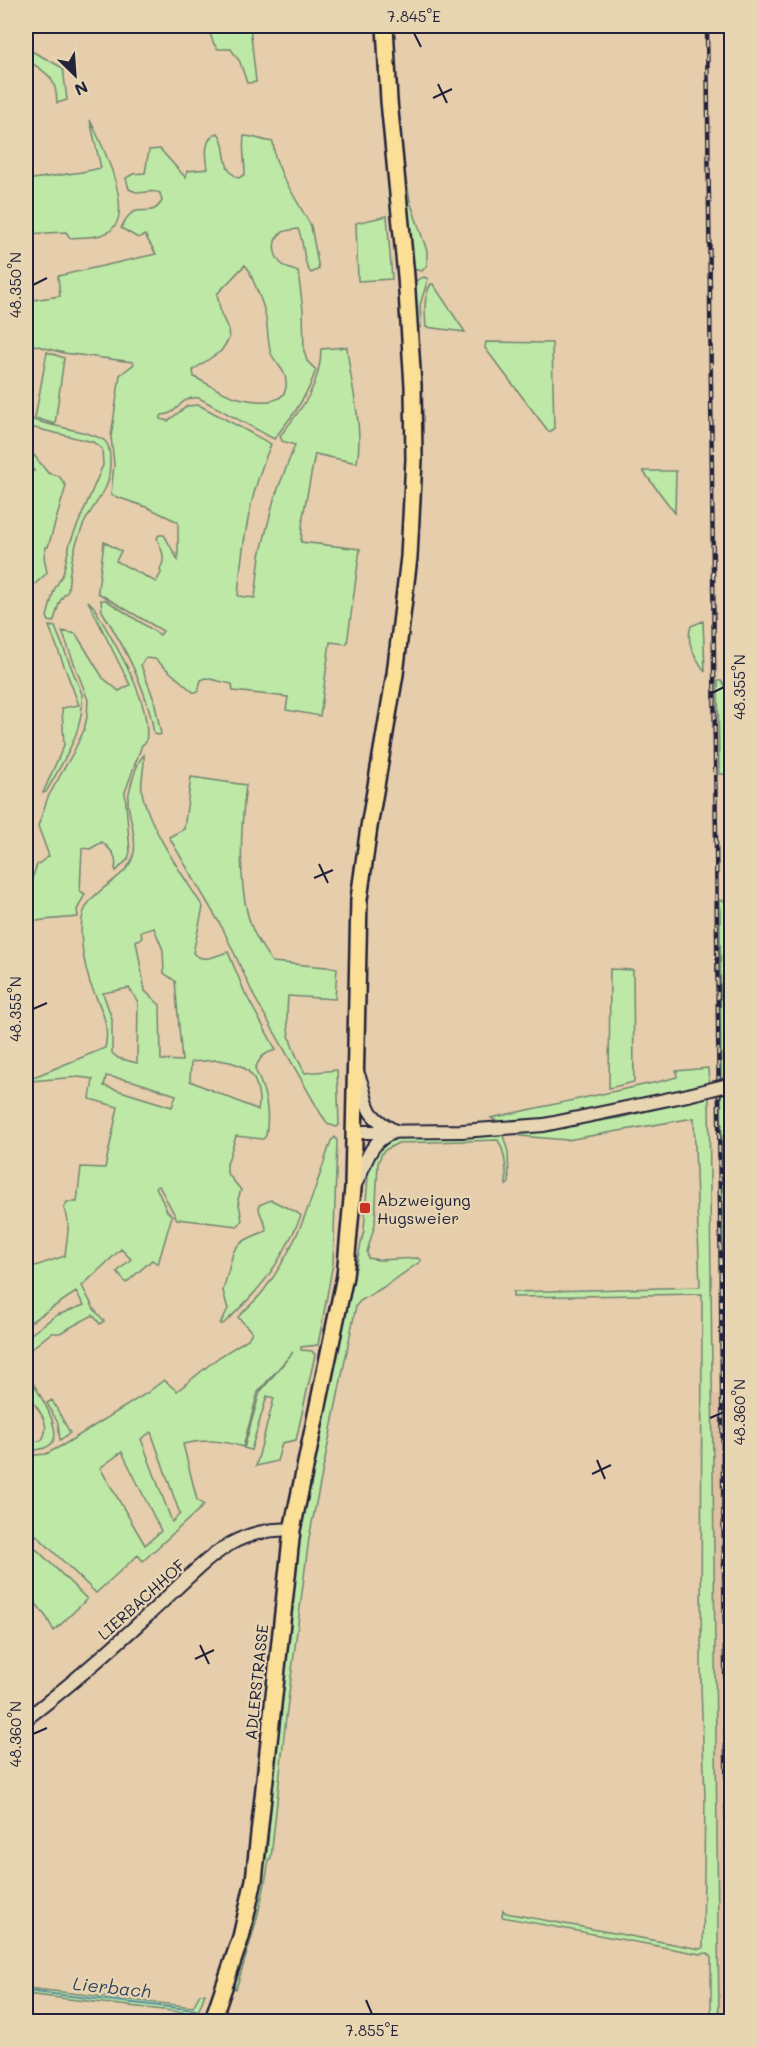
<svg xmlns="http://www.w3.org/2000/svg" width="757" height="2047" viewBox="0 0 757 2047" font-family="Mali,sans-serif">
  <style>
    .built { fill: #e0c0a2 }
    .green { fill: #bee8a5; stroke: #708570; stroke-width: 1.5; fill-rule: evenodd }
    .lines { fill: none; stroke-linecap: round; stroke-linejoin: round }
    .stream { stroke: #5c89a0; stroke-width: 2 }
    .minor-casing { stroke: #22223b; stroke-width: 16 }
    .major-casing { stroke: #22223b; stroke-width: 20 }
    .minor { stroke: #e8d5b2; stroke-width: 12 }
    .major { stroke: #fbdf96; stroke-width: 15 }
    .rail-casing { stroke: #22223b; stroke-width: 4.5 }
    .rail { stroke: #e8d5b2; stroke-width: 2; stroke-dasharray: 7; stroke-linecap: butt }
    .minor-bridge-casing { stroke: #22223b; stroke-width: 16; stroke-linecap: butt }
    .minor-bridge { stroke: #e8d5b2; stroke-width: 12 }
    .ticks { fill: none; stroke: #22223b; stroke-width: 2 }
    .poi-dot { fill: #c8321e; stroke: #e8d5b2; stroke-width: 2 }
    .labels { text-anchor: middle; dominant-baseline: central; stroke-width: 4.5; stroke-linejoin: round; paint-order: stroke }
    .poi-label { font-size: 16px; fill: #22223b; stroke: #e8d5b2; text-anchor: start }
    .street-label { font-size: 16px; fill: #22223b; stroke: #e8d5b2 }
    .water-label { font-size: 18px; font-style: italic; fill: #35445d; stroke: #e8d5b2 }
    .neatline { fill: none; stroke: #22223b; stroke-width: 2 }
    .ticks-label { font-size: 15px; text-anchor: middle; fill: #22223b }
  </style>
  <rect width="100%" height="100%" fill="#e6cdac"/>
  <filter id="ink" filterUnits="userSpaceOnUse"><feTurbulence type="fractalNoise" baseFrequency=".0167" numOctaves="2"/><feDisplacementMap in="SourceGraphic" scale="12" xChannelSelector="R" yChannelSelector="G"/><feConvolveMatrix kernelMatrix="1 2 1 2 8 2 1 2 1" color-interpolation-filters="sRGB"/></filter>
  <g filter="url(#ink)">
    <path class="built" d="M713 1394H726L731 1708V2022L719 2021Z"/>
    <path class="green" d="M207 26H250L256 82 247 83 240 62 231 49H218L214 44Z
      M26 48 63 68 67 100 57 103C56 75 47 74 26 59Z
      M90 120C101 142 135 211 111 230 102 238 83 237 70 238L66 232 26 234V180L82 172 101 168Z
      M218 133C229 146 219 170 239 178L245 174C245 161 242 149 244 136 254 136 263 141 273 142L275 157 283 177 311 226 319 269 311 273C302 262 305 243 298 229 293 230 287 230 283 232 269 239 274 259 284 266 288 269 294 270 298 272L303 310 304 351 307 361 316 370 309 388 295 412 274 439 199 398C178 396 179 415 162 415L160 419 168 421 187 406 199 405 271 444C250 492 242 544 238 596L255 598 260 556 274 499 295 445 282 441 280 436C301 410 321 385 321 349L347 347C350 384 364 425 357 463L315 454 303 516 301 542 360 549 347 644 330 642 320 716 286 710 288 697 233 691 232 684 206 678 201 680 198 692H193L155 659 145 658 141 665 154 700 161 734 159 735 154 734C149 692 124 646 102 611L101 600H106L160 635 163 631 98 593V590L104 542 121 551 116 561 156 582 161 573 160 569C167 558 161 549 157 538L159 535H164L178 560V522L149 508 111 495 114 464 111 437 120 375 134 364 133 362 64 353 26 343V301L60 296 58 276 156 254 145 235 138 238 121 228C136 195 149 223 162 201L160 193C148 188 144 197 129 189L126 178 133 174 145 173 149 150 160 149 186 178 187 171 208 169C206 156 203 138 218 133ZM245 265 249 270C254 283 260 296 264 309 268 323 267 336 270 350 272 362 288 369 286 386 285 408 250 401 235 397 221 393 207 383 194 377L193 370 221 351 229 339 228 329 221 314 217 294Z
      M403 182 407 183 410 201 427 251V265L422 271 412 269Z
      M387 216 392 279 358 281 356 223Z
      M424 277 428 279 420 305 421 327 417 328 414 286 415 281Z
      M431 284H433L465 332 426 327C425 313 423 297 431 284Z
      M486 342 552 343 554 429 549 432 485 348Z
      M47 352 64 358 55 424 35 418Z
      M26 417C45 426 92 431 105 441 113 448 110 480 105 489 98 502 87 514 82 528 73 549 69 569 68 591 56 602 59 609 53 622L49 621 47 617 54 590 63 574 70 543 103 465 102 449 93 442 26 426Z
      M26 445 48 473 59 476 66 486 48 547H46L44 556 47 573 26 592V472L34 471 26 459Z
      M643 471H676L675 513Z
      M88 601 94 607C113 642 153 701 146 742L142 745 125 792 130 852 128 859 116 871 115 868C118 856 111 850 102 842L90 849 82 848 80 891 85 894 77 910 78 917 43 920 26 923V894L37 865 49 856 38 826 48 797 73 753 84 730 87 717 88 700 62 631 76 634 103 678 119 691 130 685Z
      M703 621 705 672C696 657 685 644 691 626Z
      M49 626 55 627 82 694C85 730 63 761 46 792L43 793 64 745 62 708 79 705Z
      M718 681H722L731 695V774H719Z
      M144 755C145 767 140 780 142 792 148 826 184 877 203 907L193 953C204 964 216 955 228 952L245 993 276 1050C264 1053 260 1057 255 1069 266 1092 270 1111 266 1136L263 1139 236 1136 227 1164V1173L241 1190 238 1199 242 1220 238 1226 177 1219 159 1186 156 1187 167 1211 172 1216 158 1264 152 1260 126 1283 117 1272 131 1259 121 1249 82 1286 94 1309 104 1321 100 1324 93 1315 60 1333H51L26 1353V1338L55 1316 84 1305 76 1292 26 1325V1269L65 1256C66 1242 72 1221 64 1209L67 1202H77L81 1167 105 1168 118 1107 90 1099 93 1079 78 1077 30 1081 29 1079 105 1048C111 1023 99 1005 90 983 84 963 79 940 82 919 87 887 130 881 134 852 137 836 129 818 128 802 128 793 131 784 134 775 136 768 139 760 144 755ZM154 928 163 950 164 973 175 981 182 1061 161 1060 160 1005 145 991 136 941 142 938 141 932ZM129 988 138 1002 137 1063 118 1058 112 1053V1019L103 993ZM217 1060C236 1062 252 1067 257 1087 259 1095 260 1103 258 1110L190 1081 191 1062ZM106 1076 133 1081 176 1095 172 1107 104 1086Z
      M191 777 246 785C241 824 237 887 251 925 255 938 264 950 272 962L337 968 335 999 288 996C285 1030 289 1044 305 1073L337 1070 339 1125 336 1127 328 1124 321 1114 255 998 223 929 169 837 184 829Z
      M720 900 732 903 731 909H728L730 1056C722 1067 722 1092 732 1103L731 1692 721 1077Z
      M610 969 633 970 634 1082 609 1088Z
      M708 1068 709 1084C676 1092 511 1134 491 1118L662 1081 677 1077 676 1071Z
      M709 1096 719 2021H711V1958L708 1953 700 1954 502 1917 503 1910 506 1913 700 1949 703 1948 705 1798 701 1687 702 1294 513 1297V1292L700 1287 694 1118 567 1140 520 1136 518 1133 619 1118Z
      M497 1132 503 1135 508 1152 509 1183 506 1185C507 1172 505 1151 498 1140L398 1143 387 1149 382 1153 378 1163 375 1224 367 1252 368 1258 379 1260 418 1258 421 1261 387 1285 360 1301 356 1306 309 1538 286 1717 271 1858 269 1859C263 1904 249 1946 236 1989L233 1988 255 1910 267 1851 285 1634 302 1512 364 1230 369 1163 377 1148 387 1140 398 1136Z
      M335 1137 337 1141 333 1263 318 1345 301 1347V1350L312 1351 315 1355 296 1440 282 1443 277 1461 256 1466 274 1398 267 1396 251 1450 244 1448 260 1392 293 1352 258 1392 243 1447C223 1440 204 1439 183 1444L197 1500 204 1505 143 1561 138 1555 96 1593 34 1533 26 1539 87 1599 54 1631 47 1618 26 1590V1456L46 1454 65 1444 147 1393 164 1380 177 1391 219 1357 248 1339 252 1332 238 1317C247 1308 257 1300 264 1290 298 1246 314 1193 331 1141ZM151 1432 180 1514 172 1522 141 1439ZM122 1452 161 1531 145 1545 100 1468Z
      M271 1200 296 1212 301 1216C280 1264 262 1289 223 1324H220L228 1309 223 1291 233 1253C239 1240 254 1236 266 1231 267 1221 258 1216 259 1205Z
      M26 1372C34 1385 64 1429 52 1443 46 1450 34 1450 26 1451V1444L42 1440C55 1419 29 1404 26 1387 25 1382 26 1376 26 1372Z
      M52 1400 70 1433 60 1440 58 1423 47 1403Z
      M26 1988 193 2007 200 1994H205L198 2012 190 2013 26 1994Z"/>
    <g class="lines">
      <path class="stream" d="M26 1991 196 2010
        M225 2020 230 2022"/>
      <defs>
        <path id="minor" d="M356 1070C372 1102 357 1111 395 1131
          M354 1132 462 1131 544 1125 688 1095
          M353 1188C366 1168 366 1143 392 1133
          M26 1719C68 1687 108 1652 147 1616 174 1592 200 1562 230 1544 248 1534 271 1528 292 1530"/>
        <path id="major" d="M212 2022 241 1937 254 1880 292 1530 345 1276 353 1188 359 899 369 827 395 674 409 557 414 459 413 386 406 276 389 101 385 26"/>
      </defs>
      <use href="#minor" class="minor-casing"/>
      <use href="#major" class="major-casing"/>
      <use href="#minor" class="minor"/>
      <use href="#major" class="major"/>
      <defs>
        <path id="rail" d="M707 26 729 2022"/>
      </defs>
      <use href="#rail" class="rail-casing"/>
      <use href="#rail" class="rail"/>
      <defs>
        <path id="minor-bridge" d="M688 1095 732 1084"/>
      </defs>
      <use href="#minor-bridge" class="minor-bridge-casing"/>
      <use href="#minor-bridge" class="minor-bridge"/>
    </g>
  </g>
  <path class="ticks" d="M414 33 421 47M438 84 447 103M433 98 452 89M33 285 47 278M710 694 724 687M319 864 328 883M314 878 333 870M33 1009 47 1003M710 1418 724 1412M597 1460 605 1479M592 1474 611 1465M200 1645 209 1664M195 1659 214 1650M33 1734 47 1728M366 2000 372 2014"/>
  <rect class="poi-dot" x="359" y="1202" width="12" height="12" rx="3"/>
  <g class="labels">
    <g class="poi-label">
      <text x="377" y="1199">Abzweigung<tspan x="377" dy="18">Hugsweier</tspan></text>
    </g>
    <g class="street-label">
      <text transform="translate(141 1599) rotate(-42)">LIERBACHHOF</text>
      <text transform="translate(256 1682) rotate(-84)">ADLERSTRASSE</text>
    </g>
    <g class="water-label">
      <text transform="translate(112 1987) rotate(6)">Lierbach</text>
    </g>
  </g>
  <rect width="757" height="2047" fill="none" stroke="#e8d5b2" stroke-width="66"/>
  <g transform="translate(75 75) rotate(155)" stroke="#e8d5b2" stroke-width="4.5" paint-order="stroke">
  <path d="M0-4.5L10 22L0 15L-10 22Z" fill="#22223b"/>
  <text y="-9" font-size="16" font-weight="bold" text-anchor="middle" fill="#22223b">N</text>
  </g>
  <rect x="33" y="33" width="691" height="1981" class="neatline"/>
  <g class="ticks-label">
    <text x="414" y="22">7.845°E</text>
    <text transform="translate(16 285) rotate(-90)" y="5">48.350°N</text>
    <text transform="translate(740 687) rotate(-90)" y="5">48.355°N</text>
    <text transform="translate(16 1009) rotate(-90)" y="5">48.355°N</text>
    <text transform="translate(740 1412) rotate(-90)" y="5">48.360°N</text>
    <text transform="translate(16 1734) rotate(-90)" y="5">48.360°N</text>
    <text x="372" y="2036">7.855°E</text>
  </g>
</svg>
